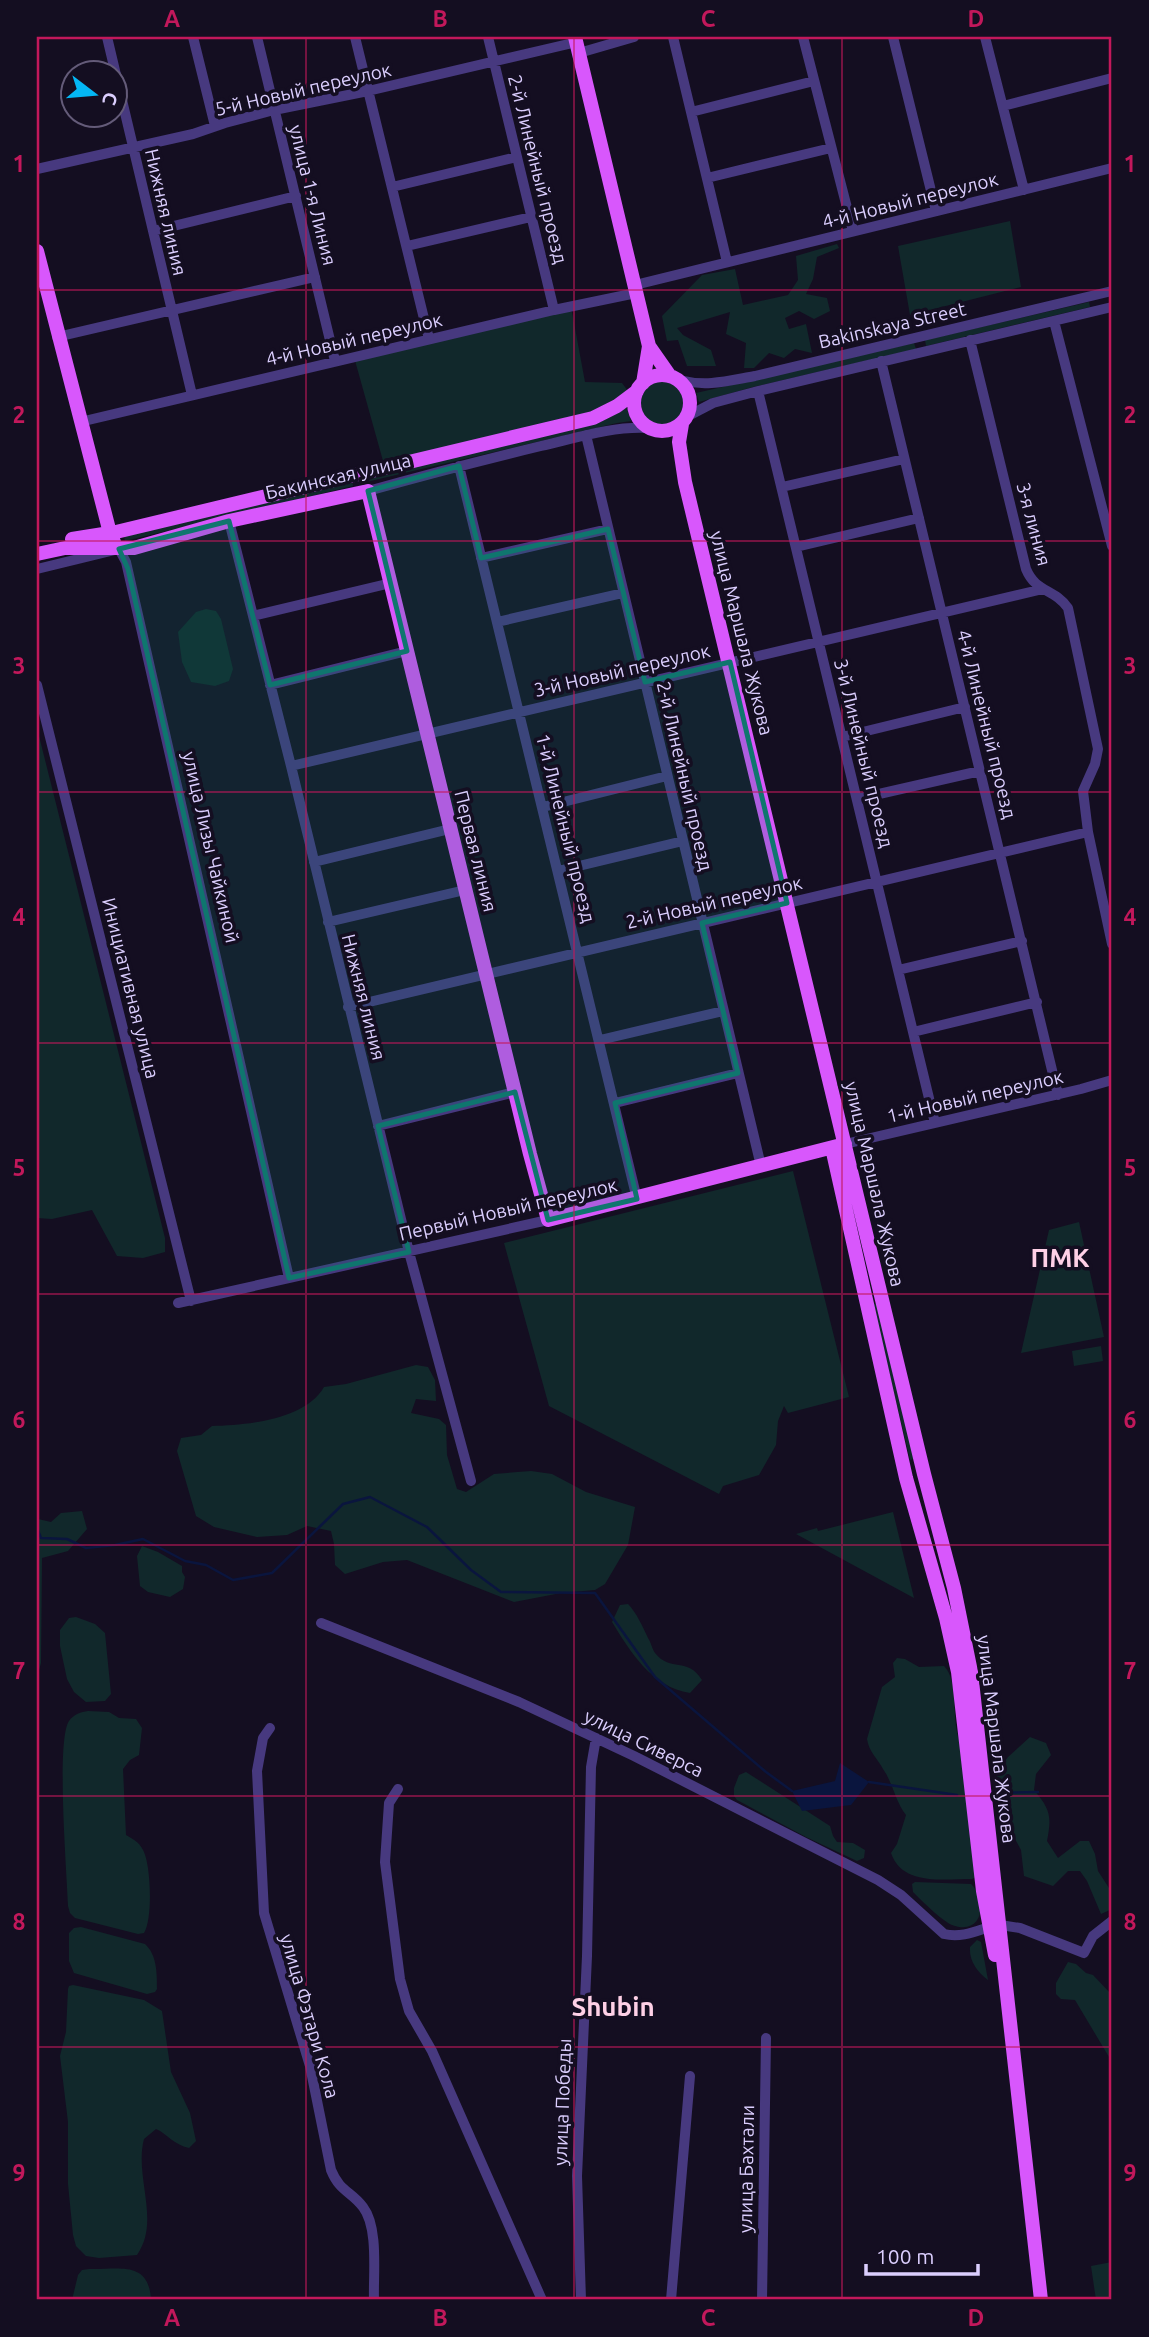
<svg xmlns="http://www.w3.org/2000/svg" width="1149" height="2337" viewBox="0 0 1149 2337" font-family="Ubuntu,sans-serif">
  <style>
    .green { fill: #11282b }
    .water { fill: #0a153e }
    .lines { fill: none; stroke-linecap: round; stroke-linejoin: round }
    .stream { stroke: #0a153e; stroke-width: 2.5 }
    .minor { stroke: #47397f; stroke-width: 10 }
    .major { stroke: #d857fc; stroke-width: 14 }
    .marked { fill: #0f766e; fill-opacity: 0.2; stroke: #0f766e; stroke-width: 5; stroke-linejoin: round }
    .grid { fill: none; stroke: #c2185b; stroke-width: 2; stroke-opacity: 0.55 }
    .labels { text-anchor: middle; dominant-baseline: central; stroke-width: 7; stroke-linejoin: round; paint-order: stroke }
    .street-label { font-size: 19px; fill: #dbcefe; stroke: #140e21 }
    .district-label { font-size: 26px; font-weight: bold; fill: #fed0e6; stroke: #140e21 }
    .neatline { fill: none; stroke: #c2185b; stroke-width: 2.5 }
    .grid-label { font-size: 23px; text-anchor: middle; font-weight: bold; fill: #c2185b }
  </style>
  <rect width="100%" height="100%" fill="#140e21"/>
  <path class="green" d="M1010 221 1021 287 910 315 898 246Z
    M837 244 839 248 817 257 813 279 806 294 827 298 830 311 814 319 799 311 785 318 789 329 806 324 812 353 795 349 784 358 769 353 754 368H744L746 343 726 334 730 312 677 328 683 335 711 350 716 366H687L678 340 667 341 662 316 702 275 735 269 743 305 788 295 798 280 796 256Z
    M1089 302 1090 307 926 346 925 340Z
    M554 310 572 312 585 382 622 383 631 395 617 406 385 468 354 357Z
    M914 343 916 349 753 387 699 402 696 393Z
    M639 403a24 24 0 1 1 48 0a24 24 0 1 1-48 0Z
    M626 405 631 421 617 423 362 483 360 477Z
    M352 481 353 486 125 541 124 536Z
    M206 609 216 611 221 619 233 669 229 681 215 686 191 682 182 662 178 632 196 612Z
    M37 728 165 1238V1252L143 1258 117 1256 92 1210 52 1219 37 1218Z
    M793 1171 849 1397 788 1413 784 1406 778 1421 776 1445 759 1475 723 1486 719 1494 549 1406 504 1243Z
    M1079 1222 1104 1337 1021 1353 1049 1230Z
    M881 1303 917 1458 910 1460 873 1304Z
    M1101 1346 1103 1361 1074 1366 1072 1351Z
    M416 1365 428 1367 435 1380 436 1401 416 1399 411 1413 439 1419 446 1425 447 1455 457 1489 466 1492 494 1474 531 1471 552 1474 586 1492 635 1507 628 1545 605 1584 595 1590 561 1593 514 1602 407 1560 383 1562 345 1574 335 1565 334 1544 331 1531 307 1526 287 1535 257 1537 214 1527 196 1516 177 1451 181 1438 201 1435 212 1426C247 1425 305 1420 324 1387L346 1384Z
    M37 1510 38 1519 51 1522 61 1513 82 1511 87 1529 68 1551 42 1558 41 1663 37 1677Z
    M893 1512 914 1598 796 1534 817 1528 818 1531Z
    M142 1546 158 1552 182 1566V1572L185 1577 183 1589 170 1597 148 1592 140 1586 137 1556Z
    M628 1604C636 1612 643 1627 648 1638 651 1642 652 1649 655 1653 671 1673 687 1656 702 1680L690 1693C652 1687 631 1653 612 1622L620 1605Z
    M76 1617 95 1624 105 1633 111 1694 105 1701 86 1702 74 1692 67 1679 60 1646V1630L69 1618Z
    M897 1658 905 1659 919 1667 944 1666C960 1682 950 1723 961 1744L976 1877 972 1879C944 1879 902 1886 891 1853L897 1844 906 1815C895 1801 893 1783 883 1769 877 1758 869 1752 867 1739L882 1687 895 1677 893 1663Z
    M88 1711 109 1712 119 1718 136 1719 142 1728 139 1755 130 1760 123 1769 126 1835C133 1839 139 1842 143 1850 151 1864 153 1919 144 1933L138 1934 75 1918 70 1913 68 1906C67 1875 56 1740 69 1721 74 1714 81 1712 88 1711Z
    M1030 1737 1046 1743 1051 1755 1036 1774 1034 1790C1050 1809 1052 1816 1047 1841L1058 1858 1080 1841H1089L1095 1854 1098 1871 1109 1888 1112 1909 1101 1914 1087 1881 1080 1871H1068L1053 1886 1024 1876 1021 1850 1006 1822 996 1774 1008 1757Z
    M746 1772 830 1826 833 1836 837 1842 853 1843 865 1850 864 1858 857 1861 806 1837 737 1800 734 1796V1788L739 1775Z
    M915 1882 971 1884C988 1900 983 1937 952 1925 941 1920 922 1901 913 1892L912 1884Z
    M81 1927 145 1944C157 1955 157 1973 157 1989L155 1992 147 1994 74 1973 69 1961V1933L74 1928Z
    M977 1940 981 1942 988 1980C977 1972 969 1961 970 1947Z
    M1068 1962 1076 1964 1086 1973 1093 1975 1112 1995V2062L1075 2000 1061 1999 1056 1994V1983Z
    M73 1985 144 2000 162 2011 171 2072 190 2113 196 2141 189 2148C174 2145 166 2133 156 2129L144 2139C134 2177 161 2221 137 2255L99 2258 86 2256 76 2246 73 2235 68 2184V2122L60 2056 66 2032 68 1989 69 1986Z
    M1112 2262V2300H1096L1091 2266Z
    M89 2269C119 2270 149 2260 151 2300H72L78 2275 82 2270Z"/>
  <path class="water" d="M840 1763 869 1782 851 1805 802 1811 792 1791 835 1781Z"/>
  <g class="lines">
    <path class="stream" d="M37 1528 41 1538 67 1539 86 1548 115 1545 143 1539 185 1561 206 1565 233 1580 272 1573 343 1504 370 1497 427 1527 471 1570 501 1592 595 1593 655 1677 766 1772 792 1791
      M869 1782 957 1795
      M991 1793 1038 1792"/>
    <path class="minor" d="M107 37 192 395
      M193 37 215 126
      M257 37 335 361
      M355 37 429 339
      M488 37 554 310
      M673 37 727 262
      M803 37 853 231
      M893 37 936 211
      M985 37 1024 190
      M579 53 634 37
      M1003 106 1112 78
      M691 112 814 81
      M37 169 193 134 225 123 274 110 368 91 577 42
      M707 178 831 148
      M392 187 517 157
      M153 231 296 196
      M407 246 531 217
      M635 285 1112 168
      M1054 321 1112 546
      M57 337 315 277
      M970 340 1026 569C1036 593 1054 588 1068 608L1098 749 1095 764 1083 791 1088 832 1112 944
      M881 361 1058 1095
      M679 380C707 387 727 381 755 376L1112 291
      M758 391 935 1123
      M688 416 713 403 758 391 1112 307
      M80 422 554 310 636 293
      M586 435 761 1166
      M459 466 637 1199
      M782 487 904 459
      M368 491C425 475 483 460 541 446 576 438 612 426 648 428
      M229 521 291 766 409 1252 471 1481
      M796 547 919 518
      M481 558 608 529
      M37 569 119 549 126 562 289 1278
      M253 616 391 583
      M497 622 623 593
      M37 685 191 1301
      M270 685 407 651
      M842 737 965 707
      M291 766 1043 589
      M857 799 980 771
      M543 807 667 776
      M314 862 450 829
      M558 871 683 841
      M328 922 465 890
      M898 970 1022 941
      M348 1007 1088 832
      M913 1032 1037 1002
      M600 1040 723 1011
      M615 1103 738 1073
      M378 1126 515 1092
      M845 1144 1081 1089 1112 1080
      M178 1303 548 1220
      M321 1623 519 1702 634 1756 878 1880 901 1895 944 1934C960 1938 974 1932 989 1927
      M270 1728 263 1738 257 1771 264 1913 310 2066 331 2170C340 2192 351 2191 363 2207 379 2228 373 2275 374 2300
      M398 1789 389 1803 385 1862 400 1979 409 2011 432 2051 542 2300
      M1000 1925 1020 1928 1084 1953 1093 1936 1112 1921
      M581 2300 577 2176 587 1956 591 1767 596 1738
      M671 2300 690 2076
      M762 2300 766 2038"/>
    <path class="major" d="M575 37 649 346 670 376
      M37 251 110 533 114 542
      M634 403a28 28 0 1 1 56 0a28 28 0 1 1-56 0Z
      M643 383 649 346
      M682 424 679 442 685 482 924 1474 954 1588 971 1672 1041 2300
      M72 539 116 532 593 418 617 406 637 391
      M37 554 65 548H134L229 521 368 491 530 1154 548 1220 845 1144
      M832 1148 906 1478 946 1618 958 1672 983 1891 995 1955"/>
  </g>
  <path class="marked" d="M459 466 481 558 608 529 645 682 730 662 787 903 702 923 738 1073 615 1103 637 1199 548 1220 515 1092 378 1126 409 1252 289 1278 128 569 119 549 229 521 270 685 407 651 368 491Z"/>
  <path class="grid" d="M306 37V2300M574 37V2300M842 37V2300M37 290H1112M37 541H1112M37 792H1112M37 1043H1112M37 1294H1112M37 1545H1112M37 1796H1112M37 2047H1112"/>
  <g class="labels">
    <g class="street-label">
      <text transform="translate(303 89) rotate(-13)">5-й Новый переулок</text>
      <text transform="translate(538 169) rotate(76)">2-й Линейный проезд</text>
      <text transform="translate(313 195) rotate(76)">улица 1-я Линия</text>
      <text transform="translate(910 200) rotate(-14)">4-й Новый переулок</text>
      <text transform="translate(166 212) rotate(77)">Нижняя линия</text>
      <text transform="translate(892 325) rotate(-13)">Bakinskaya Street</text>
      <text transform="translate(354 339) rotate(-13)">4-й Новый переулок</text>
      <text transform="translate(338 476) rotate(-13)">Бакинская улица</text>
      <text transform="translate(1034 524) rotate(75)">3-я линия</text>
      <text transform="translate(742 633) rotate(76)">улица Маршала Жукова</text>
      <text transform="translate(622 670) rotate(-13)">3-й Новый переулок</text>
      <text transform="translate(987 724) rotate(76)">4-й Линейный проезд</text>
      <text transform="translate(864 753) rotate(76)">3-й Линейный проезд</text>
      <text transform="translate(685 776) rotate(77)">2-й Линейный проезд</text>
      <text transform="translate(566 828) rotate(76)">1-й Линейный проезд</text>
      <text transform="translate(211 847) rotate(77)">улица Лизы Чайкиной</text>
      <text transform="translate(476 851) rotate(76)">Первая линия</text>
      <text transform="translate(714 902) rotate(-13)">2-й Новый переулок</text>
      <text transform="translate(131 988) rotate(76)">Инициативная улица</text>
      <text transform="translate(364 997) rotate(76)">Нижняя линия</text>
      <text transform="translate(975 1096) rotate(-13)">1-й Новый переулок</text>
      <text transform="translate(875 1184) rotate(77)">улица Маршала Жукова</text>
      <text transform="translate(508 1209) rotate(-13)">Первый Новый переулок</text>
      <text transform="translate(997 1739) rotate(83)">улица Маршала Жукова</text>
      <text transform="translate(644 1743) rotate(26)">улица Сиверса</text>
      <text transform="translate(310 2016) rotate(74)">улица Фэтари Кола</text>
      <text transform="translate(562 2102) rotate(-88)">улица Победы</text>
      <text transform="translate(746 2169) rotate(-89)">улица Бахтали</text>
    </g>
    <g class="district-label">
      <text x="1060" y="1257">ПМК</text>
      <text x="613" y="2006">Shubin</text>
    </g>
  </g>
  <rect width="1149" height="2337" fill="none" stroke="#140e21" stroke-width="77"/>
  <g transform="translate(94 94) rotate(106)"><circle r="33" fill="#140e21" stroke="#645b79" stroke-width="2"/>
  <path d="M0-5L12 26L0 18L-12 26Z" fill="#04b7f5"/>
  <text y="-10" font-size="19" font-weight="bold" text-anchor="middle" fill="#dbcefe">С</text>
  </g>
  <path d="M866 2264v10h112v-10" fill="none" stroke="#dbcefe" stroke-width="3.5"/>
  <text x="876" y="2264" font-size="21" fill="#dbcefe" stroke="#140e21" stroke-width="5" paint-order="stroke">100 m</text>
  <rect x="38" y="38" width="1072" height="2260" class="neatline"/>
  <g class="grid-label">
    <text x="172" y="27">A</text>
    <text x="440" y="27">B</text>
    <text x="708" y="27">C</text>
    <text x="976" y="27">D</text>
    <text x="19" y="172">1</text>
    <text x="1130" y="172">1</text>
    <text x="19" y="423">2</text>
    <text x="1130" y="423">2</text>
    <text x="19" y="674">3</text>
    <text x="1130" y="674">3</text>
    <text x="19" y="925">4</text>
    <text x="1130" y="925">4</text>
    <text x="19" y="1176">5</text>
    <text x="1130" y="1176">5</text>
    <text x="19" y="1428">6</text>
    <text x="1130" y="1428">6</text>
    <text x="19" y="1679">7</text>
    <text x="1130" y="1679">7</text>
    <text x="19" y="1930">8</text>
    <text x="1130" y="1930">8</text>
    <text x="19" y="2181">9</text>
    <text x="1130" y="2181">9</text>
    <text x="172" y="2326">A</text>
    <text x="440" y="2326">B</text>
    <text x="708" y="2326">C</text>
    <text x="976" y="2326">D</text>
  </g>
</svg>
